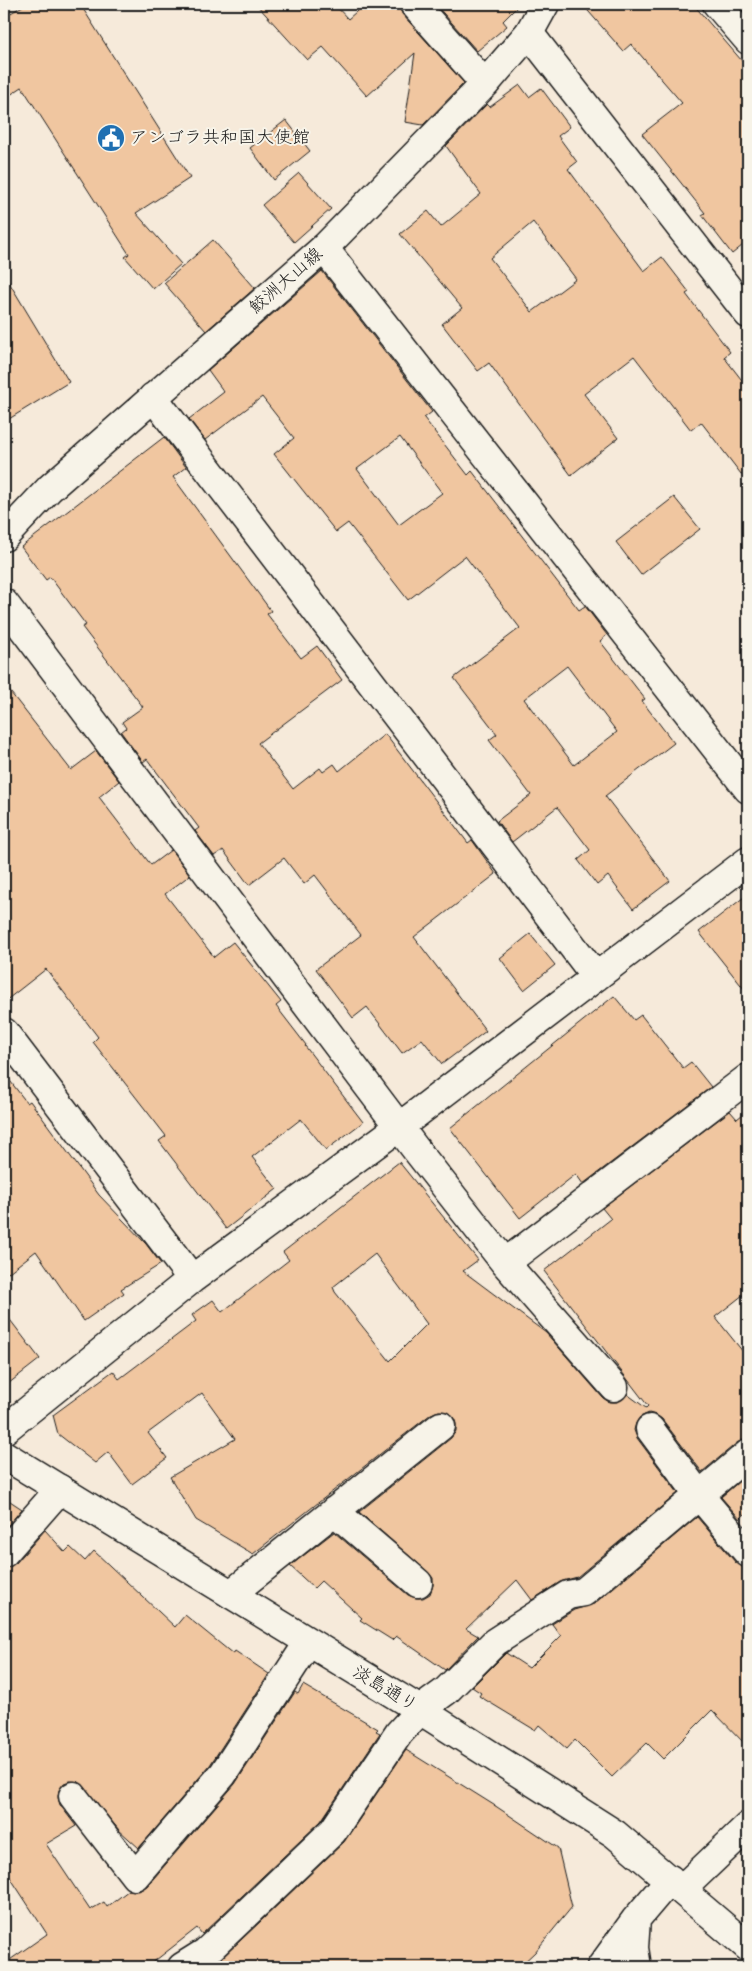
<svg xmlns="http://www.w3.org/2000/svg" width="752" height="1971" viewBox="0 0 752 1971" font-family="Mynerve,'Klee One',sans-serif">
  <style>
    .building { fill: #f0c6a0; stroke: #1c1c1c; fill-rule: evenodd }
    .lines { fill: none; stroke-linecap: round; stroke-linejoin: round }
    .minor-casing { stroke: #1c1c1c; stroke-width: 31 }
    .major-casing { stroke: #1c1c1c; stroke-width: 31 }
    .minor { stroke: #f7f3e8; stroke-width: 28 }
    .major { stroke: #f7f3e8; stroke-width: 28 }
    .labels { text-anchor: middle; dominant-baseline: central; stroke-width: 4; stroke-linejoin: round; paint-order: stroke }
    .poi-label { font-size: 18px; fill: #1c1c1c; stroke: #f7f3e8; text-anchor: start }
    .street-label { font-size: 18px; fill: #1c1c1c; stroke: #f7f3e8 }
  </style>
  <rect width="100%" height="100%" fill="#f6eada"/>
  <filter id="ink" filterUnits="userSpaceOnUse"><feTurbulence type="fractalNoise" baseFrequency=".02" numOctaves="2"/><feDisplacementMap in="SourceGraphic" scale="10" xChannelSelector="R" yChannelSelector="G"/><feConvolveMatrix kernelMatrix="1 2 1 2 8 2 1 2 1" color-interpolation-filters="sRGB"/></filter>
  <g filter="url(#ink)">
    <path class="building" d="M26 4H80L190 178 136 213 181 264 153 289 125 257 129 254 22 87 4 99V17Z
      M256 4H334L348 19 365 4H399L402 14 464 83 423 125 405 122 415 53 367 96 323 47 307 60Z
      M435 4H520L503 21 507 26 477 51Z
      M582 4H693L748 68V241L732 254 702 215 705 213 642 134 682 103 631 44 623 51Z
      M520 85 529 97 541 88 570 127 558 136 577 162 568 169 644 271 662 257 689 292 686 294 730 352 724 357 748 388V483L701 422 691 430 634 356 584 394 618 438 571 475 489 363 478 371 442 324 462 308 400 234 428 211 441 227 481 194 446 146 487 104 490 107ZM533 222 576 279 532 312 490 258Z
      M286 120 310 151 274 180 250 148Z
      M299 173 331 209 294 242 262 205Z
      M213 240 255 288 206 331 164 283Z
      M322 271 432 412 424 418 468 475 472 471 579 610 585 606 607 635 600 641 645 699 642 701 674 743 605 796 670 881 633 909 608 876 597 885 578 860 590 850 557 807 512 842 497 821 531 795 489 740 497 734 454 678 520 628 465 556 408 600 348 523 336 532 274 454 294 438 262 397 205 440 189 419 224 392 208 370ZM400 437 442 493 399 525 357 469ZM567 666 617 732 574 765 524 699Z
      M4 274 69 382 4 422Z
      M164 437 186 467 173 477 271 611 267 614 301 658 317 646 342 680 258 743 293 789 320 768 323 772 334 764 339 771 385 734 468 843 472 840 496 874 414 937 486 1031 442 1064 422 1039 402 1053 367 1007 353 1018 316 969 361 935 315 875 304 884 284 858 249 885 223 850 214 856 195 831 199 828 147 759 143 762 121 732 126 728 122 722 143 707 82 627 86 625 50 577 46 580 21 547Z
      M674 497 700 529 641 575 616 542Z
      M4 684 71 770 96 751 119 781 99 797 151 865 171 850 190 875 165 894 214 957 233 942 281 1002 276 1006 306 1045 305 1046 363 1122 326 1150 301 1119 252 1157 277 1189 226 1229 159 1141 166 1136 93 1042 98 1037 46 969 4 1002Z
      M748 894V994L699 932Z
      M530 934 555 965 524 990 500 958Z
      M614 996 634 1020 641 1015 683 1068 691 1062 711 1087 583 1184 576 1174 520 1218 450 1128Z
      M4 1073 27 1103 30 1101 99 1195 146 1244 161 1264 121 1289 124 1293 84 1321 36 1251 4 1276Z
      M748 1110V1291L715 1317 748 1358V1439L738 1442 702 1472 662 1419 656 1415 649 1413 640 1417 636 1423 634 1430 637 1438 678 1493 577 1577 560 1582 532 1600 517 1580 466 1629 478 1636 445 1670 396 1636 392 1640 360 1620 362 1618 321 1581 314 1588 290 1566 334 1532 408 1595 416 1598H423L430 1594 433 1585V1578L428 1572 359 1512 451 1438 456 1431V1424L453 1417 447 1412 439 1411 431 1414 253 1554 196 1520 170 1477 235 1439 202 1393 148 1433 167 1458 132 1484 108 1452 95 1463 58 1434 53 1415 113 1371 119 1379 196 1321 192 1315 213 1300 222 1312 289 1260 283 1252 399 1162 478 1260 463 1271 546 1333 603 1398 609 1402H617L627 1394 646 1408 648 1406 544 1271 611 1219 602 1208 730 1111 737 1119ZM375 1254 427 1324 390 1361 335 1292 333 1287Z
      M4 1312 40 1359 4 1387Z
      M748 1474V1511L740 1519 721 1497Z
      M4 1497 22 1509 4 1530Z
      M697 1517 736 1563 748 1568V1747L712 1710 663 1759 647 1743 612 1777 575 1740 567 1749 539 1725 535 1730 479 1696 481 1693 472 1687 506 1653 529 1668 561 1636 552 1624 574 1610 594 1604Z
      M45 1530 65 1552 70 1547 85 1561 94 1551 175 1627 185 1615 233 1654 235 1651 269 1674 210 1765 139 1848 119 1830 79 1782 70 1781 64 1783 59 1790 58 1798 60 1805 76 1826 46 1844 90 1910 104 1902 107 1907 129 1890 139 1891 147 1886 235 1784 295 1692 298 1694 303 1685 378 1729 376 1731 380 1733 321 1821 202 1934 197 1928 147 1967H4V1964L47 1934 4 1868V1568L16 1563Z
      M406 1750 497 1807 558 1848 572 1907 535 1952 519 1967H230L222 1958 344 1842Z"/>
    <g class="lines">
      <defs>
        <path id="minor" d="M414 4 485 84
          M717 4 748 40
          M529 33 748 314
          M324 248 748 789
          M153 397 596 977
          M4 603 414 1147 505 1263 614 1387
          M4 1032 192 1279
          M505 1263 748 1078
          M650 1429 699 1495 748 1553
          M4 1430 192 1279 399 1127 748 861
          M334 1511 418 1583
          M4 1553 60 1489
          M231 1594 441 1426
          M73 1796 135 1876 223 1774 308 1643
          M682 1889 748 1826
          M182 1967 206 1952 333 1831 399 1733 420 1710 446 1691 495 1642 568 1595 584 1592 748 1454"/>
        <path id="major" d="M4 537 50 488 324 248 485 84 529 33 545 4
          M4 1455 420 1710 615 1834 748 1947
          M636 1919 634 1948 637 1967
          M601 1967 636 1919 670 1879"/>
      </defs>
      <use href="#minor" class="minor-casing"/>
      <use href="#major" class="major-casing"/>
      <use href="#minor" class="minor"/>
      <use href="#major" class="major"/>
    </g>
  </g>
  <defs>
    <symbol id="civic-disc" viewBox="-11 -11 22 22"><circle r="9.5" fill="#1f6fb2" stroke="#f7f3e8"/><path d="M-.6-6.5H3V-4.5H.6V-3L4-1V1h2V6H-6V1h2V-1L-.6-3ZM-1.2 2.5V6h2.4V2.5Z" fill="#fff"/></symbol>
  </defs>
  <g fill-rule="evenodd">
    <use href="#civic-disc" x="95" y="122" width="32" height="32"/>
  </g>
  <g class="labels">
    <g class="poi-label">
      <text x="130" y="138">アンゴラ共和国大使館</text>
    </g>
    <g class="street-label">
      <text transform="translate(286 281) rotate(-41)">鮫洲大山線</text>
      <text transform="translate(385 1689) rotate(31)">淡島通り</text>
    </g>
  </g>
  <rect width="752" height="1971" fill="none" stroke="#f7f3e8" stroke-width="20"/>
  <rect x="10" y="10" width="732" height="1951" fill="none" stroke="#1c1c1c" stroke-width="2" filter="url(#ink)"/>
</svg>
